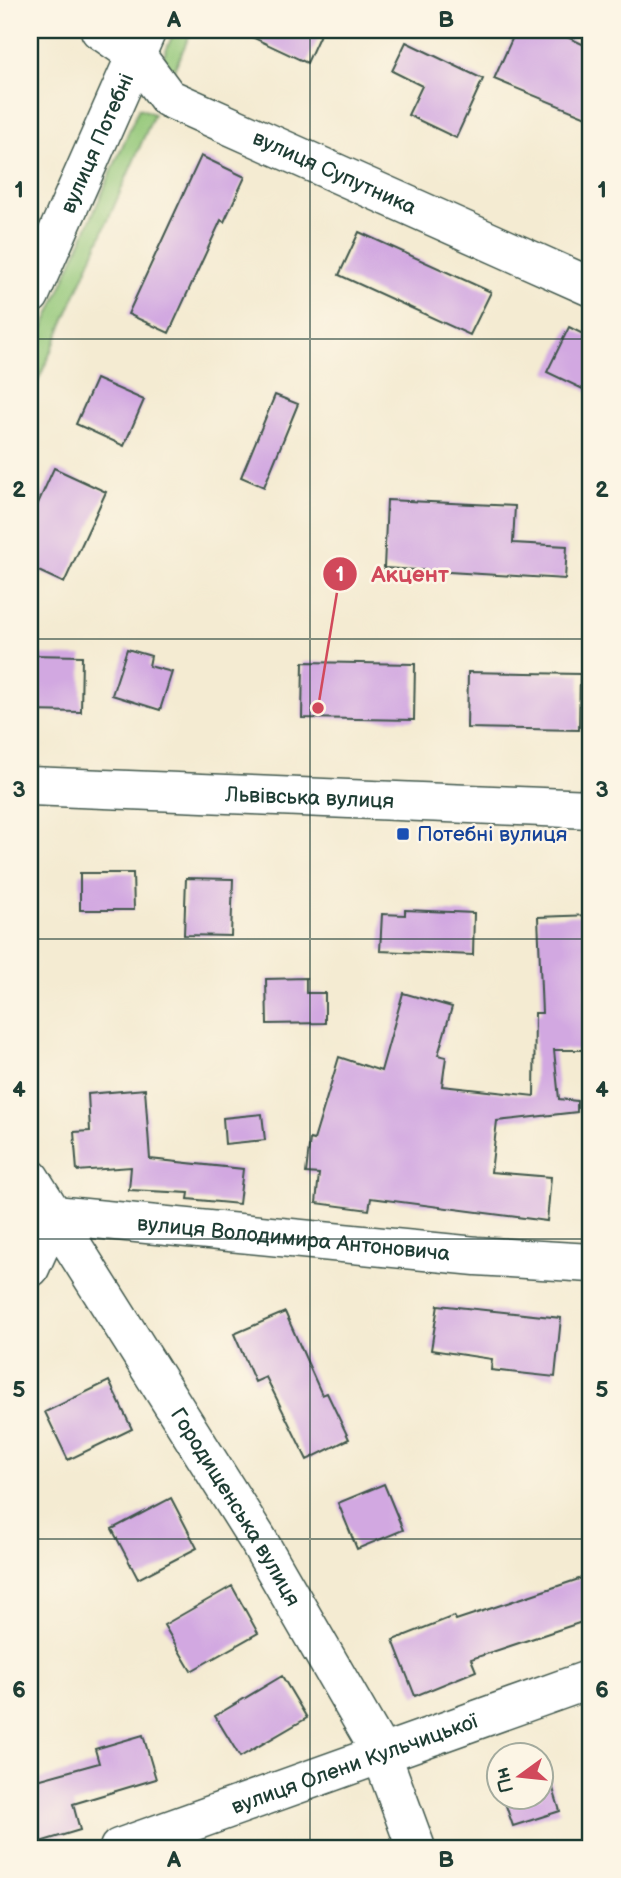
<svg xmlns="http://www.w3.org/2000/svg" width="621" height="1878" viewBox="0 0 621 1878" font-family="'Balsamiq Sans',sans-serif">
  <style>
    .green { fill: #93c778; stroke: #598256; stroke-width: 2 }
    .building { fill: #d2a8e1 }
    .lines { fill: none; stroke-linecap: round; stroke-linejoin: round }
    .minor-casing { stroke: #3f574c; stroke-width: 41 }
    .major-casing { stroke: #3f574c; stroke-width: 41 }
    .minor { stroke: #fff; stroke-width: 38 }
    .major { stroke: #fff; stroke-width: 38 }
    .grid { fill: none; stroke: #1f3d34; stroke-width: 2; stroke-opacity: 0.55 }
    .transit-dot { fill: #1a4fb4; stroke: #fcf5e5; stroke-width: 2.5 }
    .labels { text-anchor: middle; dominant-baseline: central; stroke-width: 5; stroke-linejoin: round; paint-order: stroke }
    .street-label { font-size: 21px; fill: #1f3d34; stroke: #fcf5e5 }
    .transit-label { font-size: 21px; fill: #164399; stroke: #fcf5e5; text-anchor: start }
    .leader { fill: none; stroke: #d1495b; stroke-width: 2.5 }
    .callout-dot { fill: #d1495b; stroke: #fcf5e5; stroke-width: 2.5 }
    .mark-label { font-size: 21px; text-anchor: middle; font-weight: bold; fill: #fff }
    .callout-label { font-size: 23px; text-anchor: middle; font-weight: bold; fill: #d1495b; stroke: #fcf5e5; stroke-width: 5; stroke-linejoin: round; paint-order: stroke }
    .neatline { fill: none; stroke: #1f3d34; stroke-width: 2.5 }
    .grid-label { font-size: 23px; text-anchor: middle; font-weight: bold; fill: #1f3d34 }
  </style>
  <rect width="100%" height="100%" fill="#fcf5e5"/>
  <filter id="ink" filterUnits="userSpaceOnUse"><feTurbulence type="fractalNoise" baseFrequency=".0143" numOctaves="2"/><feDisplacementMap in="SourceGraphic" scale="14" xChannelSelector="R" yChannelSelector="G"/><feConvolveMatrix kernelMatrix="1 2 1 2 8 2 1 2 1" color-interpolation-filters="sRGB"/></filter>
  <filter id="wash" filterUnits="userSpaceOnUse"><feTurbulence type="fractalNoise" baseFrequency=".00686" numOctaves="4" result="noise"/><feDisplacementMap in="SourceGraphic" scale="28" xChannelSelector="R" yChannelSelector="G"/><feGaussianBlur stdDeviation="1.57" result="paint"/><feColorMatrix in="noise" values="0 0 0 0 0 0 0 0 0 0 0 0 0 0 0 0 0 1.4 0 .05"/><feComposite in="paint" operator="in"/></filter>
  <g filter="url(#wash)">
    <rect width="100%" height="100%" fill="#f4ebd2"/>
    <path class="green" d="M175 30H192L169 81 159 66Z
      M139 108 154 114 36 386 30 383V359Z"/>
    <g id="blocks">
      <path class="building" d="M237 30H322L307 63Z
        M516 30H552L591 48V119L494 79Z
        M406 42 483 79 456 138 408 115 422 86 392 71Z
        M201 156 245 177 224 222 221 220 169 333 128 314Z
        M359 232 491 292 470 335 339 275Z
        M569 327 591 338V393L547 372Z
        M96 379 144 400 124 446 76 424Z
        M275 395 298 404 264 487 241 477Z
        M54 468 106 492 64 583 30 567V521Z
        M387 500 515 506 513 543 567 546 565 579 384 568Z
        M127 649 151 656 149 666 172 672 160 710 112 695Z
        M30 655 82 656 81 712 30 711Z
        M303 662 415 664 414 720 302 718Z
        M468 672 580 674 579 730 467 728Z
        M80 873H133L134 910H80Z
        M186 878 233 879 231 936 184 935Z
        M405 910 474 913 473 955 380 951 382 914 405 915Z
        M591 915V986L585 987V1050H554L559 1099 577 1101V1112L497 1121 491 1172 551 1177 547 1221 371 1198 369 1210 316 1203 319 1174 306 1173 310 1139 314 1140 339 1057 381 1071 403 993 452 1007 438 1055 446 1057 442 1086 534 1096 535 1013H542L538 917Z
        M306 978V993H325V1023L267 1024 266 979Z
        M145 1089 150 1159 243 1169 239 1204 188 1199 189 1193 129 1190 131 1167 77 1171 74 1132 90 1131 88 1094Z
        M262 1114 265 1140 225 1144 223 1118Z
        M438 1305 561 1318 555 1377 491 1370 492 1359 431 1350Z
        M285 1312 322 1395 327 1393 349 1439 307 1460 266 1377 255 1382 234 1334Z
        M109 1381 132 1429 68 1460 45 1412Z
        M384 1484 403 1530 357 1549 338 1503Z
        M171 1498 197 1548 138 1579 112 1529Z
        M591 1575V1619L471 1659 476 1671 415 1696 393 1640 454 1616 456 1620Z
        M232 1586 258 1633 191 1671 164 1625Z
        M282 1676 307 1718 240 1757 215 1716Z
        M143 1735 156 1779 73 1804 80 1830 30 1845V1782L99 1763 95 1749Z
        M546 1766 560 1811 513 1826 503 1797H541V1768Z"/>
    </g>
  </g>
  <g filter="url(#ink)">
    <use href="#blocks" fill-opacity="0" stroke="#3f574c" stroke-width="2"/>
    <g class="lines">
      <defs>
        <g id="minor">
          <path id="s1" d="M100 30 136 55 168 98 591 287"/>
          <path id="s2" d="M30 295 147 30"/>
          <path id="s3" d="M30 1178 258 1540 381 1753 416 1848"/>
          <path id="s4" d="M30 1268 54 1215 476 1256 591 1263"/>
          <path id="s5" d="M119 1848 591 1679"/>
        </g>
        <g id="major">
          <path id="s6" d="M30 786 591 809"/>
        </g>
      </defs>
      <use href="#minor" class="minor-casing"/>
      <use href="#major" class="major-casing"/>
      <use href="#minor" class="minor"/>
      <use href="#major" class="major"/>
    </g>
  </g>
  <path class="grid" d="M310 30V1848M30 339H591M30 639H591M30 939H591M30 1239H591M30 1539H591"/>
  <rect class="transit-dot" x="396" y="827" width="14" height="14" rx="3.5"/>
  <g class="labels">
    <g class="street-label">
      <text stroke="none"><textPath href="#s2" startOffset="166">вулиця Потебні</textPath></text>
      <text stroke="none"><textPath href="#s1" startOffset="280">вулиця Супутника</textPath></text>
      <text stroke="none"><textPath href="#s6" startOffset="280">Львівська вулиця</textPath></text>
      <text stroke="none"><textPath href="#s4" startOffset="299">вулиця Володимира Антоновича</textPath></text>
      <text stroke="none"><textPath href="#s3" startOffset="388">Городищенська вулиця</textPath></text>
      <text stroke="none"><textPath href="#s5" startOffset="250">вулиця Олени Кульчицької</textPath></text>
    </g>
    <g class="transit-label">
      <text x="417" y="834">Потебні вулиця</text>
    </g>
  </g>
  <path class="leader" d="M318 708L340 574"/>
  <g class="callout-dot">
    <circle cx="318" cy="708" r="7"/>
    <circle cx="340" cy="574" r="18"/>
  </g>
  <g class="mark-label">
    <text x="340" y="581">1</text>
  </g>
  <g class="callout-label">
    <text x="410" y="582">Акцент</text>
  </g>
  <rect width="621" height="1878" fill="none" stroke="#fcf5e5" stroke-width="77"/>
  <g transform="translate(520 1776) rotate(255)"><circle r="33" fill="#fcf5e5" stroke="#a4ab9e" stroke-width="2"/>
  <path d="M0-5L12 26L0 18L-12 26Z" fill="#d1495b"/>
  <text y="-10" font-size="19" font-weight="bold" text-anchor="middle" fill="#1f3d34">Пн</text>
  </g>
  <rect x="38" y="38" width="544" height="1802" class="neatline"/>
  <g class="grid-label">
    <text x="174" y="27">A</text>
    <text x="446" y="27">B</text>
    <text x="19" y="197">1</text>
    <text x="602" y="197">1</text>
    <text x="19" y="497">2</text>
    <text x="602" y="497">2</text>
    <text x="19" y="797">3</text>
    <text x="602" y="797">3</text>
    <text x="19" y="1097">4</text>
    <text x="602" y="1097">4</text>
    <text x="19" y="1397">5</text>
    <text x="602" y="1397">5</text>
    <text x="19" y="1697">6</text>
    <text x="602" y="1697">6</text>
    <text x="174" y="1867">A</text>
    <text x="446" y="1867">B</text>
  </g>
</svg>
